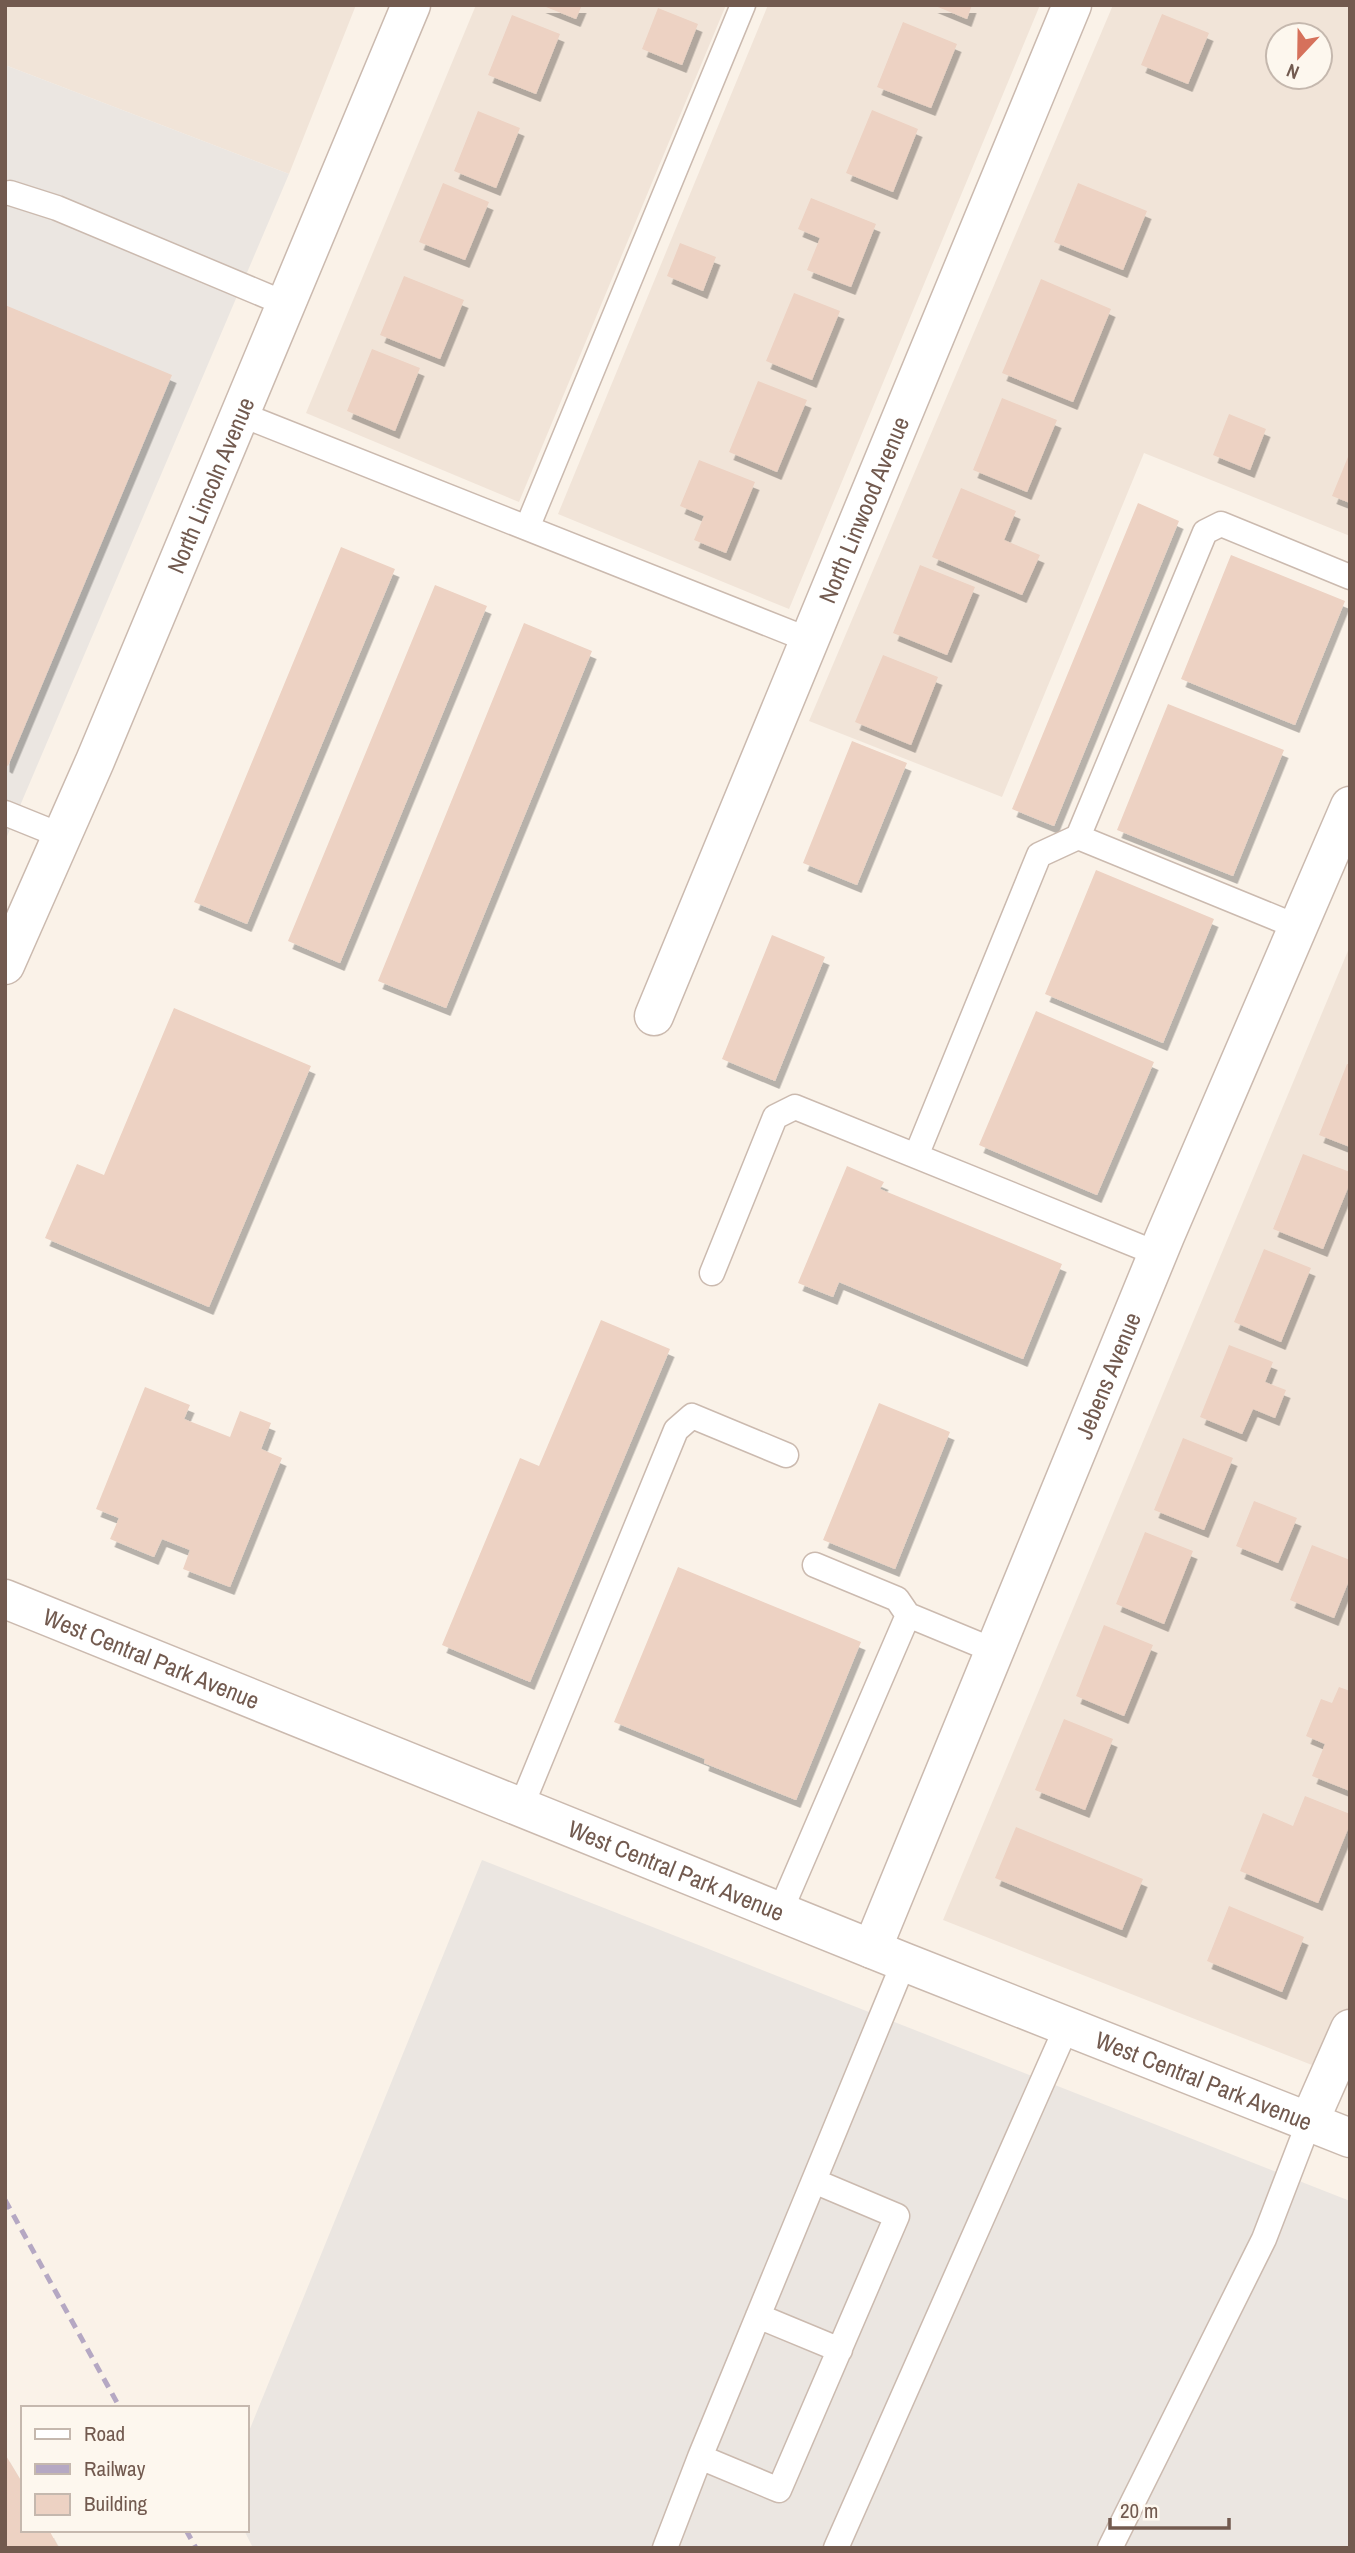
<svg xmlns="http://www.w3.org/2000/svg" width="1355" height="2553" viewBox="0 0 1355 2553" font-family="'Archivo Narrow',sans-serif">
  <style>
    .residential { fill: #f1e4d8; fill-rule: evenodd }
    .industrial { fill: #ebe6e1 }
    .building { fill: #edd2c3; filter: url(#shadow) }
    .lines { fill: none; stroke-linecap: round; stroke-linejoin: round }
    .service-casing { stroke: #cbbaaf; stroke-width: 27 }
    .minor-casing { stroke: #cbbaaf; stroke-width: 41 }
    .tertiary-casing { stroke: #cbbaaf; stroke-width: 41 }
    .service { stroke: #fff; stroke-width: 24 }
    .minor { stroke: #fff; stroke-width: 38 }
    .tertiary { stroke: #fff; stroke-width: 38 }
    .rail { stroke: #b5a8c3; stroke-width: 5; stroke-dasharray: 10 7; stroke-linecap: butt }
    .labels { text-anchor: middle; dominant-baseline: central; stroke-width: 5; stroke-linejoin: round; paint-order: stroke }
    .street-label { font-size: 24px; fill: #725a4f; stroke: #fdf7ee }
  </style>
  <defs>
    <filter id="shadow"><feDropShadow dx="4.5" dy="8" stdDeviation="0" flood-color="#0004"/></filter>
  </defs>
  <rect width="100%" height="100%" fill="#faf2e8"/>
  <path class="residential" d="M5 5H356L289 174 5 65Z
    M476 5H726L519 502 306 413Z
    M768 5H1040L789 609 558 514Z
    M1113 5H1350V536L1144 453 1002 797 809 721ZM1278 35H1320V77H1278Z
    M1350 946V2080L943 1920Z"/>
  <path class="industrial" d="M5 65 289 174 5 841Z
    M482 1860 1350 2201V2548H253L244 2530H247V2436Z"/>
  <path class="building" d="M541 5H582L576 19Z
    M933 5H972L967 19Z
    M658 8 698 24 682 65 642 49Z
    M1162 14 1209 33 1188 84 1141 65Z
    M512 15 560 34 536 94 488 75Z
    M903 22 957 44 931 108 877 87Z
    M872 110 918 129 893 192 846 173Z
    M478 111 520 128 496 188 454 171Z
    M443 183 489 202 465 260 419 242Z
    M1078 183 1147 211 1123 270 1054 242Z
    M811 198 876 224 851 287 807 270 820 238 798 229Z
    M680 243 716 257 703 291 667 276Z
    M404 276 464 300 440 359 380 335Z
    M1041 279 1111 309 1073 402 1002 373Z
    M794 293 840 311 812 380 766 361Z
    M5 305 172 375 8 766 5 764Z
    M372 349 420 368 395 431 347 411Z
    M758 381 807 400 777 472 729 452Z
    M1002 398 1057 420 1027 492 973 470Z
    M1229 414 1266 429 1250 470 1213 455Z
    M1350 452V503L1332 496Z
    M699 460 755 482 726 553 694 540 704 516 680 506Z
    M961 488 1016 511 1004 540 1040 555 1022 595 932 557Z
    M1138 503 1179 521 1054 826 1012 809Z
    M341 547 395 569 247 924 194 902Z
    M1231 555 1345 601 1295 725 1181 679Z
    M920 565 975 587 947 655 893 633Z
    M435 585 487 606 340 963 288 941Z
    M524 623 592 651 446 1008 378 981Z
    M883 655 938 677 911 745 855 722Z
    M1168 704 1284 750 1233 876 1117 830Z
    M852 741 907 763 857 885 803 863Z
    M1096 870 1214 919 1163 1043 1045 994Z
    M772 935 825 957 775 1081 722 1059Z
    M174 1008 311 1066 209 1307 45 1238 77 1164 104 1175Z
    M1036 1011 1154 1062 1097 1195 979 1145Z
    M1347 1064H1350V1147L1319 1135Z
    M1303 1154 1350 1172V1183L1323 1249 1273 1229Z
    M847 1166 884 1182 880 1189 1062 1264 1023 1359 839 1282 833 1297 798 1283Z
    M1264 1249 1311 1268 1281 1342 1234 1322Z
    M601 1320 670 1349 530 1682 442 1645 520 1458 539 1466Z
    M1229 1345 1273 1362 1265 1382 1286 1390 1275 1418 1253 1409 1242 1434 1200 1417Z
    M145 1387 190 1405 184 1419 230 1437 240 1411 271 1423 261 1449 282 1458 230 1587 183 1569 190 1550 162 1539 154 1557 110 1539 119 1518 96 1509Z
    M879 1403 950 1432 895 1569 823 1540Z
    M1183 1438 1233 1458 1204 1530 1154 1510Z
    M1254 1501 1297 1518 1278 1563 1236 1546Z
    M1145 1532 1193 1551 1164 1624 1116 1604Z
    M1312 1545 1350 1560V1578L1334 1618 1290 1600Z
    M678 1567 861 1642 796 1800 704 1763 705 1759 614 1722Z
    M1104 1625 1153 1645 1124 1716 1076 1696Z
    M1339 1687 1350 1691V1791L1312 1776 1325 1744 1306 1736 1321 1699 1332 1703Z
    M1064 1719 1113 1739 1085 1810 1035 1790Z
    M1305 1796 1350 1814V1824L1318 1903 1240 1871 1263 1813 1293 1826Z
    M1016 1827 1143 1879 1122 1930 995 1878Z
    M1229 1906 1304 1937 1282 1992 1207 1961Z
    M5 2454 23 2484V2530H49L59 2548H8L5 2542Z"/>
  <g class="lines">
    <defs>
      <path id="service" d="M10 193 57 208 286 304
        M240 414 809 640
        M527 528 743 5
        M5 813 62 836
        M1298 927 1078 837 1205 532 1221 524 1350 577
        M916 1156 1039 855 1078 837
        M712 1273 775 1117 795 1107 1158 1254
        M908 1615 995 1651
        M521 1807 676 1430 692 1416 786 1455
        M780 1912 908 1615 897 1599 815 1565
        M814 2181 897 2216 779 2490 700 2457C768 2292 836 2127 904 1962
        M758 2316 840 2350
        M665 2548 700 2457
        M836 2548 1067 2026
        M1110 2548 1264 2239 1309 2122"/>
      <g id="minor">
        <path id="s1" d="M654 1016 1072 5"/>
        <path id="s2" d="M872 1949 1165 1236 1350 806"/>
        <path d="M1309 2122 1350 2029"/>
      </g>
      <g id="tertiary">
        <path id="s3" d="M5 965 95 761 411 5"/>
        <path id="s4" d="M5 1599 904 1962 1350 2138"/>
      </g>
    </defs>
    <use href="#service" class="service-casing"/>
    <use href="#minor" class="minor-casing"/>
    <use href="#tertiary" class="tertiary-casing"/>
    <use href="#service" class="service"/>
    <use href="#minor" class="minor"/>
    <use href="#tertiary" class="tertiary"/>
    <path class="rail" d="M5 2200 120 2408
      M186 2530 196 2548"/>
  </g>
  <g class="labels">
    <g class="street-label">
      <text stroke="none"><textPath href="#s3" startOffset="522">North Lincoln Avenue</textPath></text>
      <text stroke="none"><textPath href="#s1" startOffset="548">North Linwood Avenue</textPath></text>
      <text stroke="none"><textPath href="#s2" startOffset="620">Jebens Avenue</textPath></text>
      <text stroke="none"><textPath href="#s4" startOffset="158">West Central Park Avenue</textPath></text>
      <text stroke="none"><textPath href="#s4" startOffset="724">West Central Park Avenue</textPath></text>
      <text stroke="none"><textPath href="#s4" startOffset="1292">West Central Park Avenue</textPath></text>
    </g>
  </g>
  <rect width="1355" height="2553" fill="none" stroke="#725a4f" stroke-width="14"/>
  <rect x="21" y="2406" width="228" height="126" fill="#fdf7ee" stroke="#c5b8ae" stroke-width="2"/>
  <rect x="35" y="2429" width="35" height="10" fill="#ffffff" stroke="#c5b8ae" stroke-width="2"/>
  <text x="84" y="2441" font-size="21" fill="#725a4f">Road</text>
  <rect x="35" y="2464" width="35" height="10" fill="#b5a8c3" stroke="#c5b8ae" stroke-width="2"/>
  <text x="84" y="2476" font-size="21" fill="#725a4f">Railway</text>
  <rect x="35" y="2494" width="35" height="21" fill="#edd2c3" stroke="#c5b8ae" stroke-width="2"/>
  <text x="84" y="2511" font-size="21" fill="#725a4f">Building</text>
  <g transform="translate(1299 56) rotate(202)"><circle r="33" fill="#fdf7ee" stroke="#c5b8ae" stroke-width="2"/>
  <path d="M0-5L12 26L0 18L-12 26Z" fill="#d6715b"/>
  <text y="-10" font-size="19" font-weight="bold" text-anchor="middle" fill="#725a4f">N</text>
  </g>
  <path d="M1110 2518v10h119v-10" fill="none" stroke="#725a4f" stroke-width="3.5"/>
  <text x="1120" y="2518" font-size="21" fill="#725a4f" stroke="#fdf7ee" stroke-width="5" paint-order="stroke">20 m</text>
</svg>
